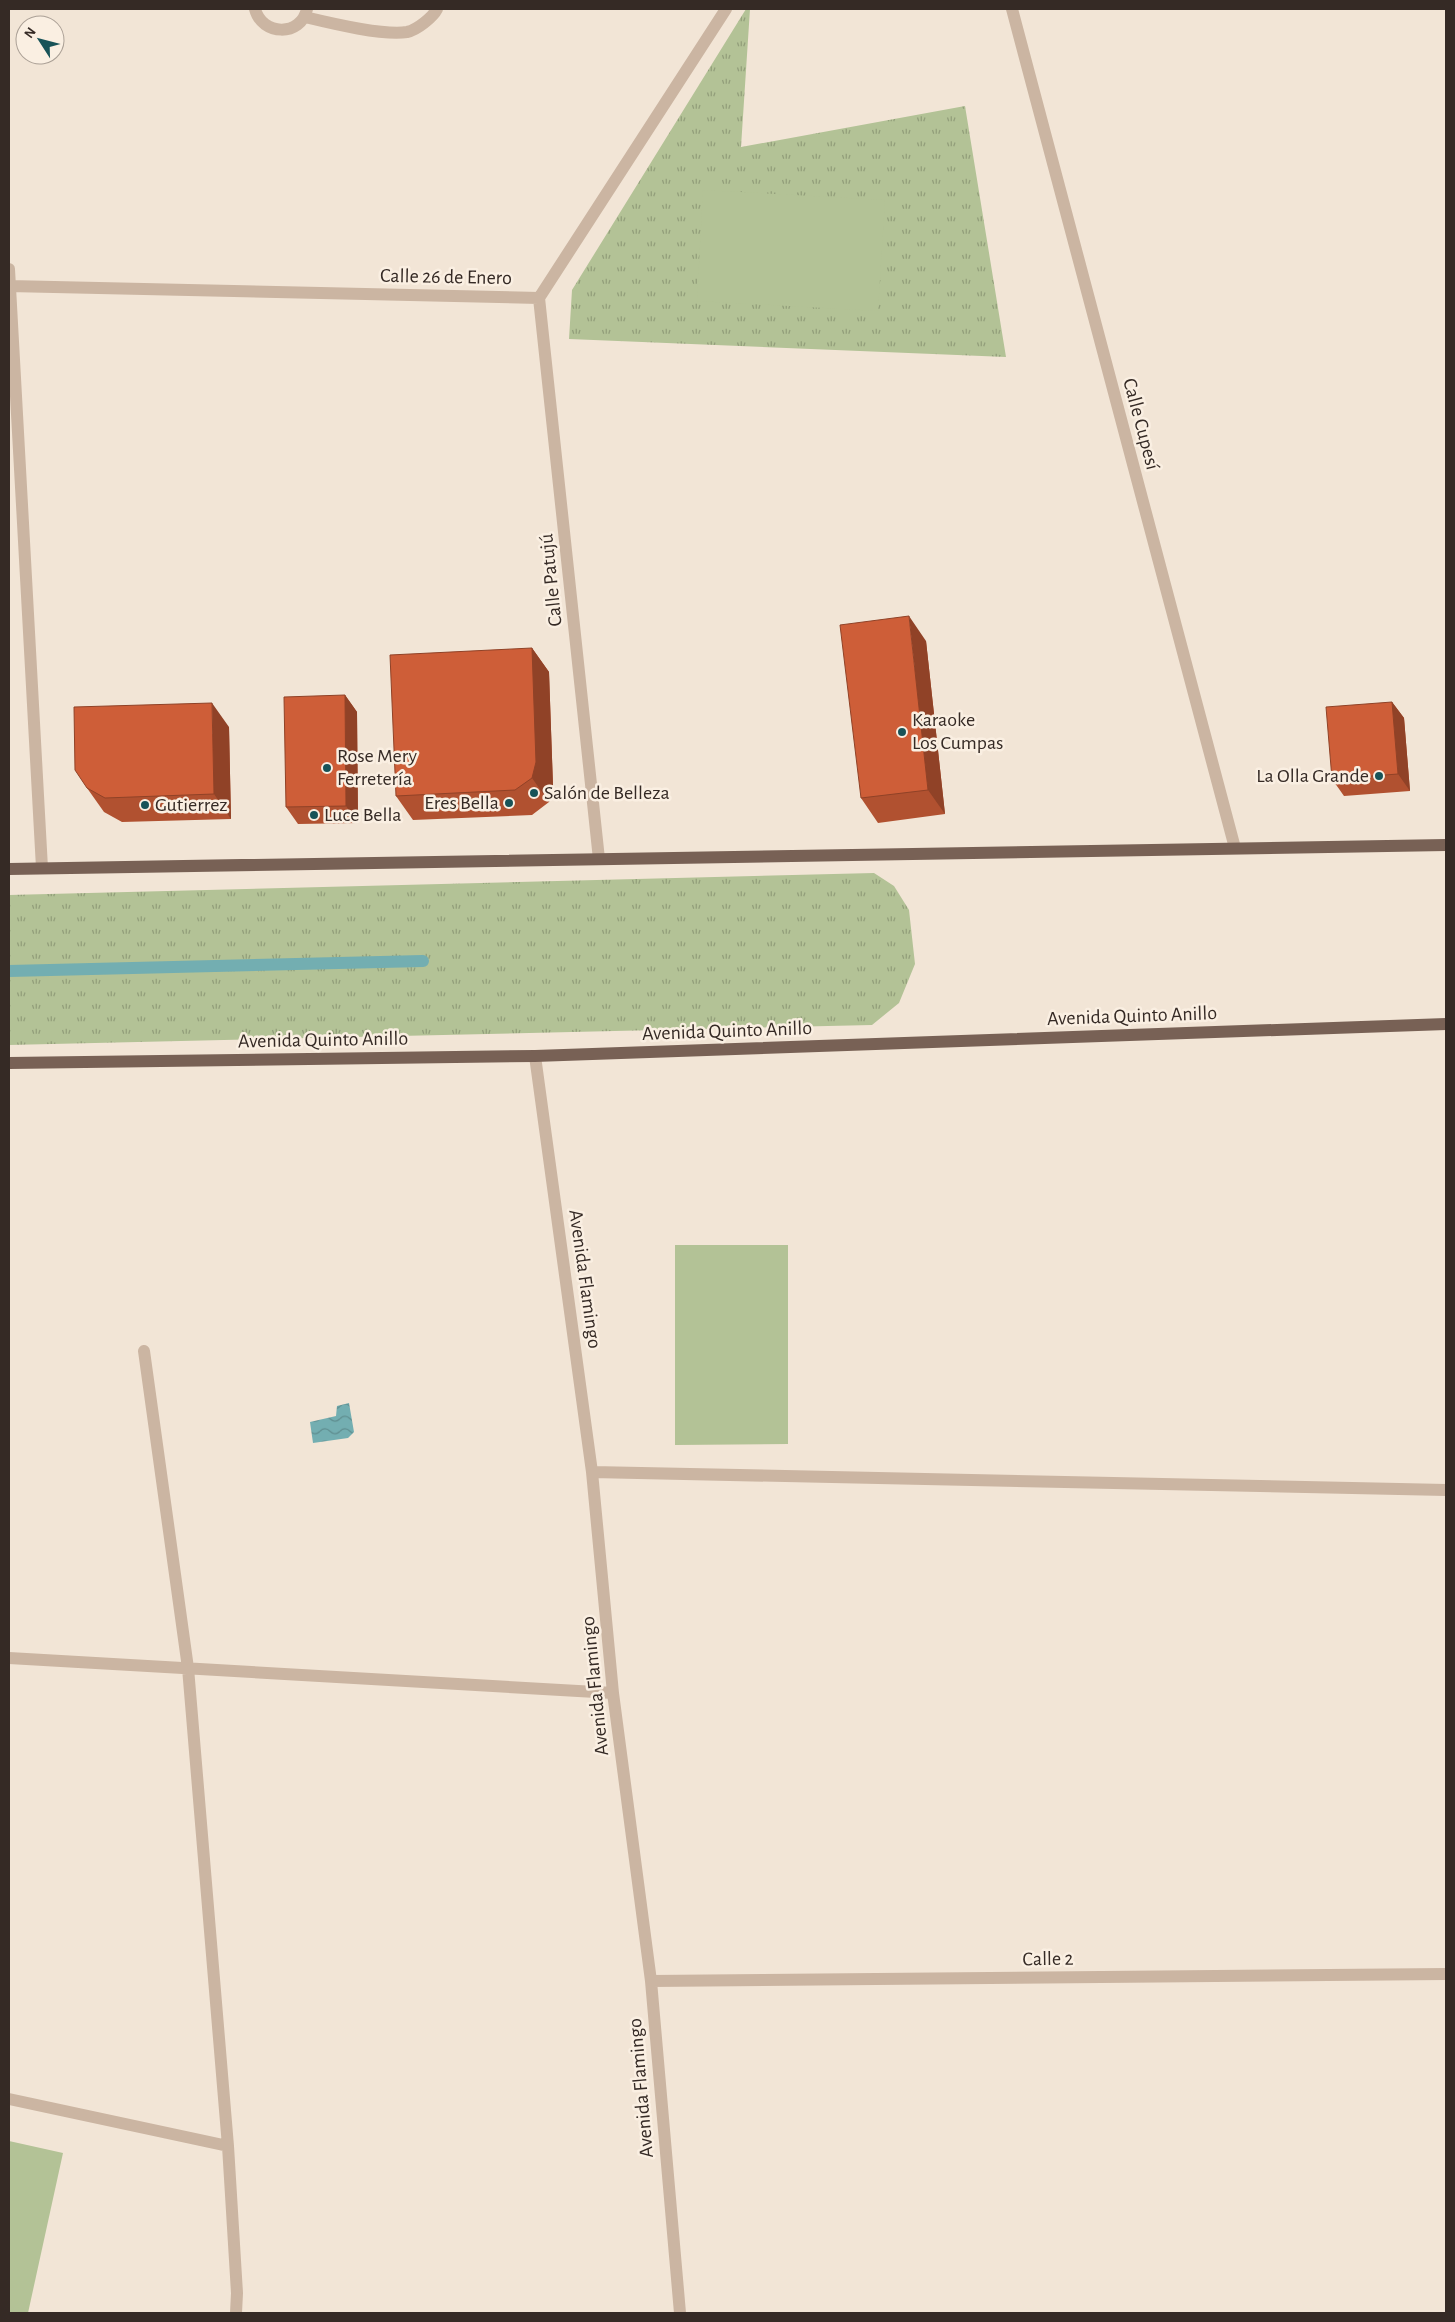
<svg xmlns="http://www.w3.org/2000/svg" width="1455" height="2322" viewBox="0 0 1455 2322" font-family="'Alegreya Sans',sans-serif">
  <style>
    .grass { fill: url(#grass-tufts) }
    .garden { fill: #b3c296 }
    .water { fill: url(#water-waves) }
    .lines { fill: none; stroke-linecap: round; stroke-linejoin: round }
    .stream { stroke: #73aeb1; stroke-width: 12 }
    .street { stroke: #cbb5a2; stroke-width: 12 }
    .primary { stroke: #786155; stroke-width: 12 }
    .wall { fill: #b15130 }
    .shaded-wall { fill: #904227 }
    .building { fill: #ce5e38; stroke: #904227 }
    .poi-dot { fill: #185358; stroke: #faefe2; stroke-width: 2 }
    .labels { text-anchor: middle; dominant-baseline: central; stroke-width: 5; stroke-linejoin: round; paint-order: stroke }
    .street-label { font-size: 20px; fill: #352a25; stroke: #faefe2 }
    .poi-label { font-size: 20px; fill: #352a25; stroke: #faefe2; text-anchor: start }
  </style>
  <defs>
    <pattern id="grass-tufts" width="24" height="20" patternUnits="userSpaceOnUse" patternTransform="scale(1.25)"><rect width="24" height="20" fill="#b3c296"/><path d="M3 7l-1-3M5 7V3M7 7l1-3M15 17l-1-3M17 17v-4M19 17l1-3" fill="none" stroke="#929e7a"/></pattern>
    <pattern id="water-waves" width="16" height="10" patternUnits="userSpaceOnUse" patternTransform="scale(1.25)"><rect width="16" height="10" fill="#73aeb1"/><path d="M0 5q4-4 8 0t8 0" fill="none" stroke="#5f8e90"/></pattern>
  </defs>
  <rect width="100%" height="100%" fill="#f2e5d6"/>
  <path class="grass" d="M746 9H750L741 147 965 106 1006 357 569 339 572 290Z
    M874 873 894 886 909 910 915 964 899 1003 872 1025 9 1045V895Z"/>
  <path class="garden" d="M703 190 885 200 878 311 697 301Z
    M675 1245H788V1444L675 1445Z
    M9 2141 63 2153 28 2313H9Z"/>
  <path class="water" d="M349 1403 354 1432 348 1438 313 1443 310 1422 336 1416 337 1406Z"/>
  <g class="lines">
    <path class="stream" d="M9 971 423 961"/>
    <path class="street" d="M255 9C262 36 301 37 307 9
      M1012 9 1235 848
      M305 17C330 23 383 36 407 32 417 30 433 17 437 9
      M9 269 42 868
      M9 286 539 298
      M539 298 599 859
      M539 298 726 9
      M535 1056 592 1472 613 1693 651 1981 680 2313
      M144 1351 188 1668 228 2146 237 2293 236 2313
      M592 1472 1446 1490
      M9 1658 613 1693
      M651 1981 1446 1974
      M9 2099 228 2146"/>
    <path class="primary" d="M9 869 1446 845
      M9 1063 535 1056 1446 1024"/>
  </g>
  <path class="wall" d="M926 641 945 814 878 823 861 798Z
    M532 648 549 672 553 786 549 802 532 815 413 820 396 796Z
    M345 695 357 712 358 823 298 824 286 807Z
    M1392 702 1404 718 1410 791 1344 796 1332 779Z
    M229 727 231 819 122 822 104 812 87 788Z"/>
  <path class="shaded-wall" d="M909 616 926 641 945 814 928 790Z
    M532 648 549 672 553 786 549 802 532 778Z
    M345 695 357 712 358 823 346 806Z
    M1392 702 1404 718 1410 791 1398 774Z
    M212 703 229 727 231 819 214 794Z"/>
  <path class="building" d="M909 616 928 790 861 798 840 625Z
    M532 648 536 762 532 778 515 790 396 796 390 655Z
    M345 695 346 806 286 807 284 697Z
    M1392 702 1398 774 1332 779 1326 707Z
    M212 703 214 794 105 798 87 788 75 770 74 707Z"/>
  <g class="poi-dot">
    <circle cx="902" cy="732" r="5"/>
    <circle cx="327" cy="768" r="5"/>
    <circle cx="1379" cy="776" r="5"/>
    <circle cx="534" cy="793" r="5"/>
    <circle cx="509" cy="803" r="5"/>
    <circle cx="145" cy="805" r="5"/>
    <circle cx="314" cy="815" r="5"/>
  </g>
  <g class="labels">
    <g class="street-label">
      <text transform="translate(446 277) rotate(1)">Calle 26 de Enero</text>
      <text transform="translate(1141 424) rotate(75)">Calle Cupesí</text>
      <text transform="translate(551 580) rotate(-96)">Calle Patujú</text>
      <text transform="translate(1132 1016) rotate(-2)">Avenida Quinto Anillo</text>
      <text transform="translate(727 1031) rotate(-2)">Avenida Quinto Anillo</text>
      <text transform="translate(323 1040) rotate(-1)">Avenida Quinto Anillo</text>
      <text transform="translate(585 1279) rotate(82)">Avenida Flamingo</text>
      <text transform="translate(595 1686) rotate(-96)">Avenida Flamingo</text>
      <text transform="translate(1048 1959) rotate(-1)">Calle 2</text>
      <text transform="translate(641 2088) rotate(-95)">Avenida Flamingo</text>
    </g>
    <g class="poi-label">
      <text x="912" y="720">Karaoke<tspan x="912" dy="23">Los Cumpas</tspan></text>
      <text x="337" y="756">Rose Mery<tspan x="337" dy="23">Ferretería</tspan></text>
      <text x="1369" y="776" text-anchor="end">La Olla Grande</text>
      <text x="544" y="793">Salón de Belleza</text>
      <text x="499" y="803" text-anchor="end">Eres Bella</text>
      <text x="155" y="805">Gutierrez</text>
      <text x="324" y="815">Luce Bella</text>
    </g>
  </g>
  <rect width="1455" height="2322" fill="none" stroke="#352a25" stroke-width="20"/>
  <g transform="translate(40 40) rotate(306)"><circle r="24" fill="#faefe2" stroke="#aba096"/>
  <path d="M0-4L9 19L0 12L-9 19Z" fill="#185358"/>
  <text y="-8" font-size="14" font-weight="bold" text-anchor="middle" fill="#352a25">N</text>
  </g>
</svg>
